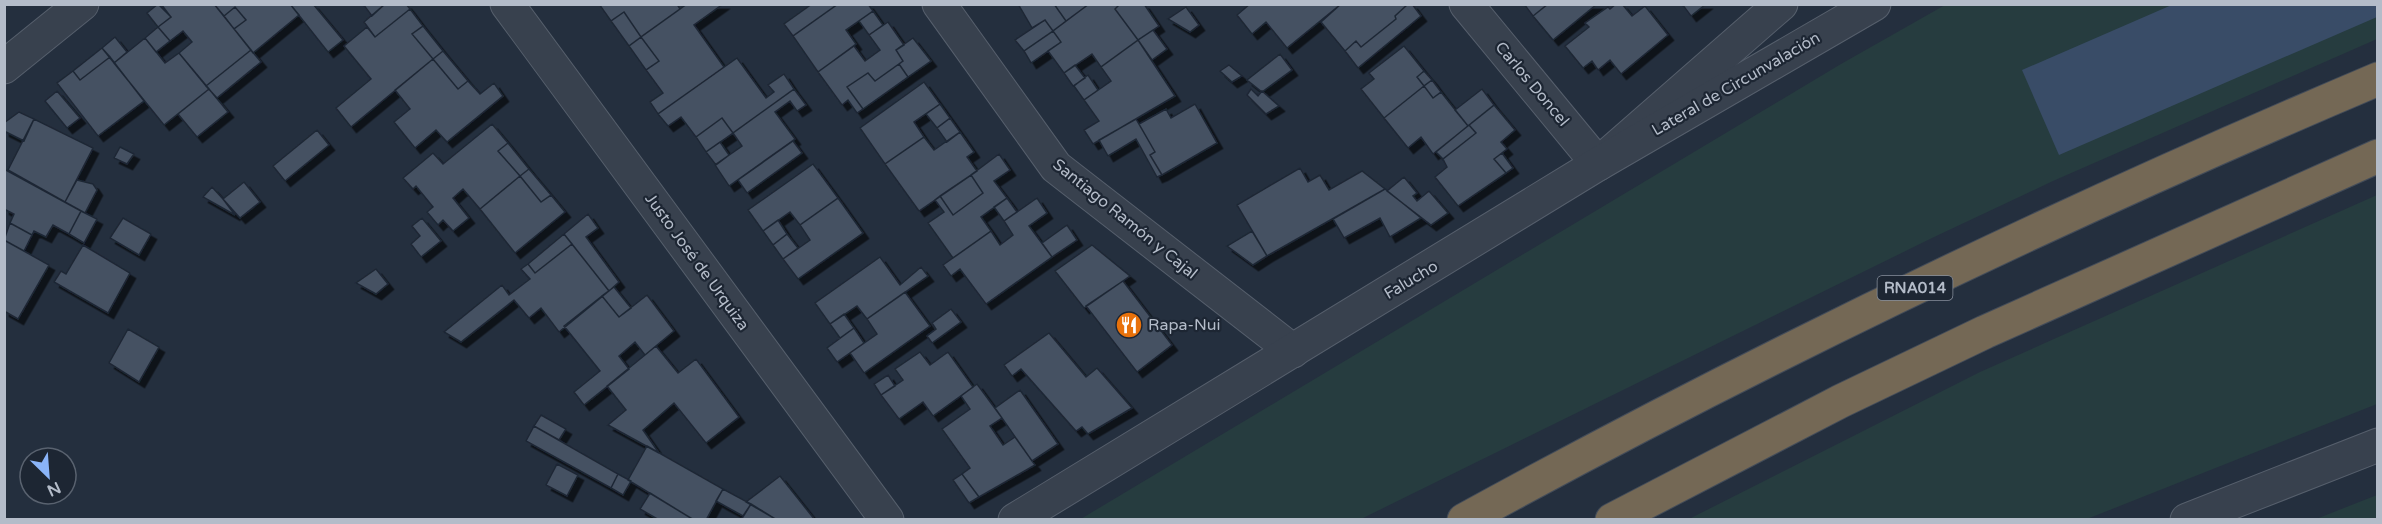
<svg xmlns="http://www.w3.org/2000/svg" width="2382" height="524" viewBox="0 0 2382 524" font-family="'Varela Round',sans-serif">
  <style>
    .green { fill: #263c3f }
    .water { fill: #394c67 }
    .building { fill: #455162; stroke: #1f2835; stroke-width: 1.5; filter: url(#shadow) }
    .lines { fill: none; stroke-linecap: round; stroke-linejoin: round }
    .minor-casing { stroke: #565f6c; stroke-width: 35 }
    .tertiary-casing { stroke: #565f6c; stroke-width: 35 }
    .motorway-casing { stroke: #434c59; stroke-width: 35 }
    .minor { stroke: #38414e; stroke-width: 33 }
    .tertiary { stroke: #38414e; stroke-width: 33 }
    .motorway { stroke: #746855; stroke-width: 33 }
    .labels { text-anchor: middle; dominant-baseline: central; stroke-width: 4.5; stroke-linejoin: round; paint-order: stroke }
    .shield { fill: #1d2633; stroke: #878f9c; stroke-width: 1.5 }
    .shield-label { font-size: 15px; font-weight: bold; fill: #b4bcc9 }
    .street-label { font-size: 16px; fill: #b4bcc9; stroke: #1d2633 }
    .poi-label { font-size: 16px; fill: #b4bcc9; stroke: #1d2633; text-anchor: start }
  </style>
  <defs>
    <filter id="shadow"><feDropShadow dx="5.5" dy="5.5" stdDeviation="0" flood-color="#0009"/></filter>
  </defs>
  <rect width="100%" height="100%" fill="#242f3e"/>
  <path class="green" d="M1945 5H2377V39L2053 181 1932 238 1361 519 1079 520 1841 64Z
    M2377 195V404L2087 519H1689L1980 372Z
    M2377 495V519H2316Z"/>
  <path class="water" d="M2174 4 2377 5V17L2059 155 2022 70Z"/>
  <path class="building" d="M158 4 171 17 158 27 147 13Z
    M161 4H214L251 50 206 86 179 53 192 42 183 31 170 41 158 27 171 17Z
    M214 4H290L299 15 253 53 234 29 246 20 235 7 224 16Z
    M290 4H313L343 40 328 52Z
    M363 4H385L372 16Z
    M385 4H406L410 9 375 37 364 22Z
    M599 4H677L680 9 641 37 624 12 611 21Z
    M687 4H723L694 25 724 67 658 114 650 102 663 93 646 70 659 61 641 37Z
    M812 4H838L793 36 784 24Z
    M838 4H868L873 11 846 30 856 44 818 72 793 36Z
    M1018 4H1054L1066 21 1053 31 1045 20 1032 28Z
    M1054 4H1089L1066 21Z
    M1089 4H1120L1115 9 1138 40 1101 67 1092 54 1064 73 1048 51 1061 42 1053 31Z
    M1120 4H1144L1159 26 1138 40 1115 9Z
    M1250 4H1341L1287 48 1266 22 1252 34 1237 15Z
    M1341 4H1408L1395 16 1396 19 1361 47 1356 41 1345 51 1321 22Z
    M1408 4H1412L1421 16 1358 68 1345 51 1356 41 1361 47 1396 19 1395 16Z
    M1524 4H1548L1533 16Z
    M1548 4H1597L1553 40 1533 16Z
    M1616 4H1622L1632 16 1645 6 1668 35 1621 74 1610 60 1598 70 1592 61 1583 68 1565 46 1589 27 1585 23 1608 7 1610 9Z
    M1682 4H1706L1691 16Z
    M235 7 246 20 234 29 224 16Z
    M1186 7 1199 25 1190 32 1168 19Z
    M410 9 423 26 412 34 433 59 351 127 336 108 371 79 344 46 367 27 375 37Z
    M873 11 883 25 869 35 859 21Z
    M624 12 641 37 629 46 611 21Z
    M1045 20 1053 31 1024 51 1015 40Z
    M888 22 904 45 896 50 903 61 875 81 868 73 847 87 863 109 857 113 848 100 842 105 818 72 854 46 865 61 880 50 869 35Z
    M423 26 443 51 433 59 412 34Z
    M158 27 170 41 156 52 145 38Z
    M1153 30 1167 49 1152 60 1138 40Z
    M1053 31 1061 42 1031 63 1024 51Z
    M115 37 127 52 114 63 102 48Z
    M641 37 659 61 646 70 629 46Z
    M145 38 165 63 179 53 209 89 164 125 114 63Z
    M913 38 931 61 908 77 899 64 903 61 896 50Z
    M1138 40 1175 96 1093 144 1084 130 1099 121 1084 100 1111 81 1101 67Z
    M1404 46 1424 71 1417 77 1424 86 1384 118 1361 89 1374 79 1369 73Z
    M102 48 110 57 80 80 73 71Z
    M251 50 261 62 217 98 206 86Z
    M443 51 468 81 458 89 433 59Z
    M1280 54 1292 70 1262 92 1247 80Z
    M110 57 144 101 98 136 57 83 73 71 80 80Z
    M737 58 766 98 774 92 768 85 784 74 794 89 733 133 722 118 696 137 681 117 668 126 658 114Z
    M433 59 458 89 468 81 480 94 494 83 503 96 447 142 436 130 415 148 394 122 410 109 395 90Z
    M899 64 908 77 863 109 847 87 868 73 875 81Z
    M1075 65 1085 78 1073 86 1064 73Z
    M1229 65 1242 76 1232 82 1220 71Z
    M1424 71 1432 80 1424 86 1417 77Z
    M1088 75 1098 90 1084 100 1074 86Z
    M1432 80 1441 92 1433 98 1424 86Z
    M924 82 940 104 914 122 924 137 885 164 860 128Z
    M1424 86 1433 98 1441 92 1468 126 1433 154 1421 137 1408 148 1384 118Z
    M209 89 228 112 197 137 178 114Z
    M794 89 806 105 797 111 790 101 775 112 795 139 729 186 715 165 742 146 733 133Z
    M1251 89 1258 96 1262 91 1279 106 1266 114 1247 95Z
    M1482 89 1494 105 1468 126 1455 110Z
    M57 91 80 118 67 128 45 101Z
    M940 104 950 118 937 128 926 114Z
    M1195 104 1217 143 1162 175 1150 155 1155 152 1139 124 1166 109 1171 118Z
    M1494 105 1515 130 1501 142 1507 149 1494 159 1506 173 1458 206 1435 177 1447 167 1443 159 1476 133 1469 125Z
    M19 112 34 119 24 141 4 131V123Z
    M722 118 733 133 706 152 696 137Z
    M950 118 960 132 947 142 937 128Z
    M34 119 93 148 65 202 8 170Z
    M1136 119 1155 152 1150 155 1162 175 1157 177 1136 139 1108 156 1099 140Z
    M492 124 508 143 498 151 520 176 480 209 463 189 453 198 469 218 453 231 443 220 438 225 427 212 433 207 416 186 413 189 403 178 433 153 443 164Z
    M1469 125 1476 133 1443 159 1436 152Z
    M317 130 329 145 285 181 273 166Z
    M960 132 974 152 967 157 977 171 919 211 885 164 924 137 934 150Z
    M793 141 802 153 747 193 738 180Z
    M720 142 729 155 716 165 706 152Z
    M508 143 529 169 520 176 498 151Z
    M120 147 134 154 127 164 114 158Z
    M1502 153 1513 168 1506 173 1494 159Z
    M999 154 1010 170 994 181 1007 198 981 217 991 231 953 258 928 223 944 212 935 200 940 196 953 215 983 193 971 175Z
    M813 164 838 198 800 225 790 212 763 231 748 210Z
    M1300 168 1308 182 1320 175 1329 190 1362 171 1385 189 1267 256 1237 205Z
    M4 169 81 211 69 234 53 225 46 237 34 231 32 235 10 223 14 214 4 209Z
    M529 169 551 195 541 202 520 176Z
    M971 175 983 193 953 215 940 196Z
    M520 176 541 202 551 195 565 212 515 253 480 209Z
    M1404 177 1417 193 1413 196 1417 201 1429 191 1448 213 1431 225 1387 191Z
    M77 180 93 184 97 190 85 213 65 202Z
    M244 182 260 202 240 218 223 199Z
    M212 187 223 199 235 215 203 197Z
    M1385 189 1421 218 1390 237 1380 218 1344 238 1333 219Z
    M838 198 863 233 798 279 783 259 810 240 800 225Z
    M1007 198 1017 212 1004 221 994 207Z
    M1037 198 1047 213 1029 226 1052 257 986 304 960 269 951 276 943 265 991 231 1000 245 1013 235 1004 221Z
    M81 211 97 219 84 243 69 234Z
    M588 214 598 228 586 237 619 282 609 291 564 234Z
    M123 218 151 234 139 255 110 238Z
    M422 218 441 241 421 257 411 244 420 236 412 226Z
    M778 220 787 234 773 245 763 231Z
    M10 223 32 235 24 251 4 240Z
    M1067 225 1077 240 1052 257 1042 243Z
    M1252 231 1267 256 1253 265 1227 246Z
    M564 234 572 244 535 273 528 264Z
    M787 234 798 248 783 259 773 245Z
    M4 240 49 265 18 319 4 311Z
    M572 244 609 291 559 332 541 308 529 318 514 300 461 342 444 332 502 285 509 295 530 279 521 269 528 264 535 273Z
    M83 245 130 273 108 313 54 282 61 271 66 274Z
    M1092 245 1130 276 1084 308 1055 271Z
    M880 257 900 285 921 267 928 276 867 319 857 306 830 324 815 303Z
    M376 269 388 284 376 294 356 283Z
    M1123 281 1172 345 1137 372 1086 306Z
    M614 287 631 308 619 317 602 296Z
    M905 292 930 326 864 373 850 353 877 334 867 319Z
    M647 295 674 331 645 355 635 342 619 356 629 369 584 405 574 392 600 371 564 326 602 296 619 317Z
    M951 309 961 322 932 343 927 336 936 329 932 323Z
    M844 314 854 328 840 338 830 324Z
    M854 328 864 343 837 362 827 348Z
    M128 329 159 347 139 382 109 363Z
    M1049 333 1086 377 1097 368 1132 408 1088 434 1082 427 1076 431 1021 369 1012 376 1004 365Z
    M656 346 678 373 696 359 739 417 706 443 674 403 643 430 659 453 608 425 626 410 607 386Z
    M920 352 930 365 948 352 973 387 933 416 923 402 899 419 881 395 903 380 895 369Z
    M888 375 895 386 881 395 874 384Z
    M977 384 1002 418 990 426 1003 445 1015 437 1035 465 979 497 962 474 970 468 942 429 970 409 961 396Z
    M1020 390 1058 444 1032 461 995 408Z
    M541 415 566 429 559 440 534 426Z
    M534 426 618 474 611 488 526 441Z
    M647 446 723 489 706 520H694L628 480Z
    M557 464 578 475 567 496 546 485Z
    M618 474 631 481 623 495 611 488Z
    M962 474 979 497 969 503 953 480Z
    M780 476 815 520H777L746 502Z
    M723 489 751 504 743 516 716 501Z
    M650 493 694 520H659L640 509Z
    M751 504 777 520H741Z"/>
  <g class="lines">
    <defs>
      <path id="minor" d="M507 4 887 520
        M939 4 1056 167 1293 351
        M1466 4 1598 164 1781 4
        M4 67 82 4"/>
      <path id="tertiary" d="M1015 520 1598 164 1874 4
        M2187 520 2378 445"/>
      <path id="motorway" d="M1464 520C1761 357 2066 211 2378 79
        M1612 520 1841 401 1985 332 2378 156"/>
    </defs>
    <use href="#minor" class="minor-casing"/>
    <use href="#tertiary" class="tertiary-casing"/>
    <use href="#motorway" class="motorway-casing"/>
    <use href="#minor" class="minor"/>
    <use href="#tertiary" class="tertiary"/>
    <use href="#motorway" class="motorway"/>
  </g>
  <defs>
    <symbol id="restaurant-disc" viewBox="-11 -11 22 22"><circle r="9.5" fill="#e8710a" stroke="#1d2633"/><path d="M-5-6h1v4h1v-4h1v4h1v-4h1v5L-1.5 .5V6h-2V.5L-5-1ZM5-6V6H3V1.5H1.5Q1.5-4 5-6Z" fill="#fff"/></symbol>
  </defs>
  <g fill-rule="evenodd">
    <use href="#restaurant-disc" x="1114" y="310" width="30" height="30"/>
  </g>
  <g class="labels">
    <rect class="shield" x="1877.5" y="276" width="75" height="24" rx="4.5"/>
    <g class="shield-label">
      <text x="1915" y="288">RNA014</text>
    </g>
    <g class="street-label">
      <text transform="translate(1532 84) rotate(50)">Carlos Doncel</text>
      <text transform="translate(1736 84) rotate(-30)">Lateral de Circunvalación</text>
      <text transform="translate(1125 219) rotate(39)">Santiago Ramón y Cajal</text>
      <text transform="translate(697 262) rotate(54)">Justo José de Urquiza</text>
      <text transform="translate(1411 280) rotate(-31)">Falucho</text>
    </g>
    <g class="poi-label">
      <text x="1148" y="325">Rapa-Nui</text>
    </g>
  </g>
  <rect width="2382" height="524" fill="none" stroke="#b4bcc9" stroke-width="12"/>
  <g transform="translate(48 476) rotate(155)"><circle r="28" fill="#1d2633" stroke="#59626f" stroke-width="1.5"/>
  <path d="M0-4.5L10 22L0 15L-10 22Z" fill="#8ab4f8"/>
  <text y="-9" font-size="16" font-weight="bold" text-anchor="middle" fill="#b4bcc9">N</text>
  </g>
</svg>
